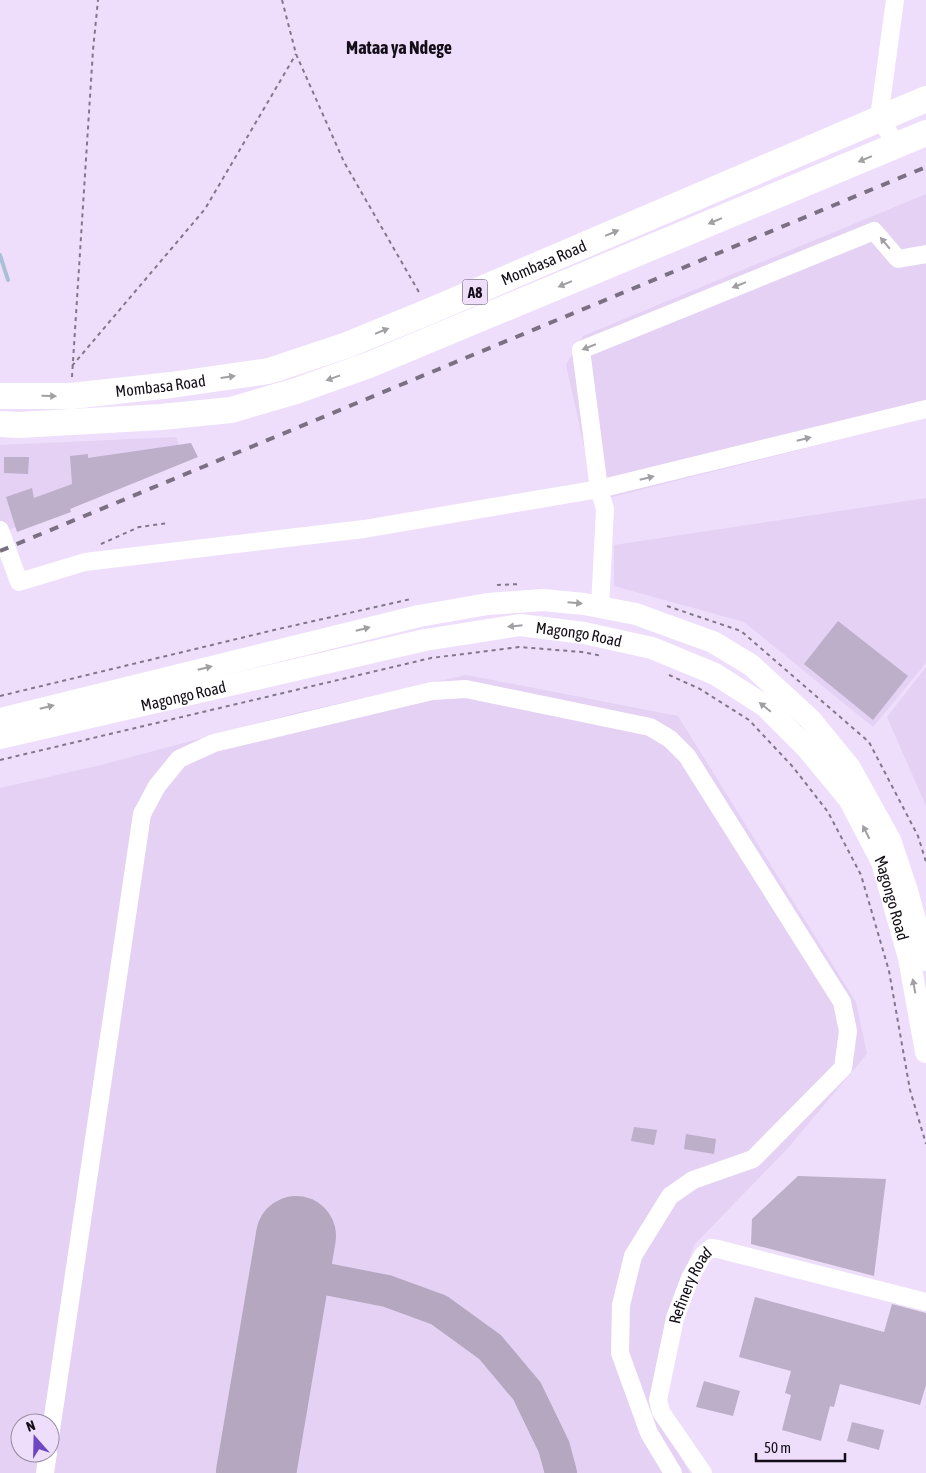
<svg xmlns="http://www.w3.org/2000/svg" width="926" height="1473" viewBox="0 0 926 1473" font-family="'Asap Condensed',sans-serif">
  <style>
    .built { fill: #e4d1f4; fill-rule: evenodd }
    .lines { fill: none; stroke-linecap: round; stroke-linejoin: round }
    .stream { stroke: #aac0d7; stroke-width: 4 }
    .taxiway { stroke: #b4a7bf; stroke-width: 32 }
    .runway { stroke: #b4a7bf; stroke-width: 80 }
    .building { fill: #bdaec9 }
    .path { stroke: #82778a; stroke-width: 2; stroke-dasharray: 4 4; stroke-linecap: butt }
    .minor { stroke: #fff; stroke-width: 18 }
    .major { stroke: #fff; stroke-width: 22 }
    .highway { stroke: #fff; stroke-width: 26 }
    .rail { stroke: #7b7083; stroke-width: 4; stroke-dasharray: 9 9; stroke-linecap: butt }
    .oneway { fill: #a19fa3 }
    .labels { text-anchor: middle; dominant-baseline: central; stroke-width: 4; stroke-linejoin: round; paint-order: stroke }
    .shield { fill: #eedefb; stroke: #554c5c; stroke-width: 1 }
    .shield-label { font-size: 15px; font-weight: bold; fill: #140e18 }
    .street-label { font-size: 16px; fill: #140e18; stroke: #eedefb }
    .neighbourhood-label { font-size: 18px; font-weight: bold; fill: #140e18; stroke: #eedefb }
  </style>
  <rect width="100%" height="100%" fill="#eedefb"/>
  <path class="built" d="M926 194V418L596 501 566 365 583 336Z
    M176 437 183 456 0 534V445Z
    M926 498V663L873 727 744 622 614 586V545Z
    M926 667V806L887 717Z
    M466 675 678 716 856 1002 867 1054 788 1148 694 1245 674 1305 660 1421 690 1473H0V788L101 765 296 713ZM20 1423H50V1453H20Z"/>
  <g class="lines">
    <path class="stream" d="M0 255 8 280"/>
    <path class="taxiway" d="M290 1272 387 1291 439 1310 490 1347 527 1391 554 1447 561 1473"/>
    <path class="runway" d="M256 1473 296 1236"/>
  </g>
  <path class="building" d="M191 443 198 457 70 509 71 512 17 532 6 497 32 488 34 498 72 484 70 456 88 454V458Z
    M4 457H29L28 474 4 473Z
    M838 621 908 676 873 720 804 664Z
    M634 1127 657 1130 654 1145 631 1141Z
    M686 1134 716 1139 714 1154 684 1149Z
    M798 1176 886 1179 874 1276 751 1244 752 1219Z
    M755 1297 884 1332 892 1304 926 1313V1385L920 1405 840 1384 834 1407 830 1406 821 1441 782 1430 791 1395 785 1393 791 1371 739 1357Z
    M704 1381 740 1391 733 1416 696 1407Z
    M852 1422 884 1430 879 1450 847 1441Z"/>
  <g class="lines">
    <path class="path" d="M282 0 296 54 344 162 420 294
      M72 366 205 209 296 54
      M72 377 93 50 98 0
      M101 544 139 527 169 523
      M497 585 520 584
      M667 606 741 631 869 742 918 836 926 862
      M669 675 700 689 749 720 793 767 828 812 861 875 889 971 910 1090 926 1144
      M0 696 274 630 411 599
      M0 760 431 658 519 647 582 652 602 656"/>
    <g class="minor">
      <path d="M895 0 879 118 897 145"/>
      <path d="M0 530 19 582 85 562 364 529 599 489 926 409"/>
      <path d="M600 607 605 509 599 489 581 350 874 231 898 259 926 254"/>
      <path d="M50 1437 142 814 157 786 179 759 214 743 432 691 466 689 650 727 670 739 687 756 842 1002 848 1031 843 1068 753 1159 693 1180 670 1196 633 1256 621 1305 620 1353 649 1433 673 1473"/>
      <path d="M45 1473 48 1453"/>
      <path id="s1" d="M703 1473 661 1412 658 1400 675 1318 690 1278 703 1255 711 1248 718 1249 926 1302"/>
    </g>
    <g class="major">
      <path d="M0 719 419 616 488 604 543 600 584 604 636 614 666 625 713 642 751 665 810 719 850 768 890 840 907 891 926 960"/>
      <path id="s2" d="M0 738 425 640 520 625 584 633 652 648 715 674 765 706 806 747 849 799 882 862 909 958 926 1052"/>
    </g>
    <g class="highway">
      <path id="s3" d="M0 396H71L171 385 269 371 347 345 430 311 926 99"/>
      <path d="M0 424 19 425 161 417 231 410 296 391 369 365 926 133"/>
    </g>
    <path class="rail" d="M0 551 926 167"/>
  </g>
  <defs><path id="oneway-solid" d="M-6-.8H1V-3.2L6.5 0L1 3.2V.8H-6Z" transform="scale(1.25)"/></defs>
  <g class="oneway">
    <use href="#oneway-solid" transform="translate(865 159) rotate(157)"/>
    <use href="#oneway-solid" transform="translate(715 221) rotate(157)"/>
    <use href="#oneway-solid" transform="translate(612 233) rotate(-23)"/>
    <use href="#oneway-solid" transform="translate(885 243) rotate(-130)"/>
    <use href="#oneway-solid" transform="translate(565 284) rotate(157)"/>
    <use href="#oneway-solid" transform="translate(739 285) rotate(158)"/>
    <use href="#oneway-solid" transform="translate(382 331) rotate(-22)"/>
    <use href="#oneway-solid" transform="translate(589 347) rotate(158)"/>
    <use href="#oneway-solid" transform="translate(228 377) rotate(-8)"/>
    <use href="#oneway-solid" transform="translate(333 378) rotate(160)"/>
    <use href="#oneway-solid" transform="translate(49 396) rotate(1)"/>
    <use href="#oneway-solid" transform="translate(804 439) rotate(-14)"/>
    <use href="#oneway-solid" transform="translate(647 478) rotate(-14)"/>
    <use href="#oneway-solid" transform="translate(575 603) rotate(5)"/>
    <use href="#oneway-solid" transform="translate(515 626) rotate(174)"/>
    <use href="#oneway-solid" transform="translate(363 629) rotate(-14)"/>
    <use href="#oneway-solid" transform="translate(205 668) rotate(-14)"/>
    <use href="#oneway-solid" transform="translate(47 707) rotate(-14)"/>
    <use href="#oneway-solid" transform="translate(765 707) rotate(-141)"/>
    <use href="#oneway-solid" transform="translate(866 832) rotate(-117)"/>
    <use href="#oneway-solid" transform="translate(914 986) rotate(-100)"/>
  </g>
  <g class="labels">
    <rect class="shield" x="462.5" y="279.5" width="25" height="25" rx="4"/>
    <g class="shield-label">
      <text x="475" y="292">A8</text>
    </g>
    <g class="street-label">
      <text stroke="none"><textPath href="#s3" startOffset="566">Mombasa Road</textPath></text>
      <text stroke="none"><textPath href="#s3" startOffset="161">Mombasa Road</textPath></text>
      <text stroke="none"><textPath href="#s2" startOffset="592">Magongo Road</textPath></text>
      <text stroke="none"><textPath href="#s2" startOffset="188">Magongo Road</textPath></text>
      <text stroke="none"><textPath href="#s2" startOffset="1028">Magongo Road</textPath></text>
      <text stroke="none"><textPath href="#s1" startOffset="206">Refinery Road</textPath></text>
    </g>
    <g class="neighbourhood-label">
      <text x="399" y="47">Mataa ya Ndege</text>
    </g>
  </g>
  <g transform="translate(35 1438) rotate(340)"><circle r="24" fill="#eedefb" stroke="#978ba0"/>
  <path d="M0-4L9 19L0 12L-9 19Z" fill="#6f47c0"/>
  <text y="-8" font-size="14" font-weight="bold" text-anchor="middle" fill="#140e18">N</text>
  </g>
  <path d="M756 1453v8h89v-8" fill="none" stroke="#140e18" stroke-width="2.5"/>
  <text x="764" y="1453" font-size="15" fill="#140e18" stroke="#eedefb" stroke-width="4" paint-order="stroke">50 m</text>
</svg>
